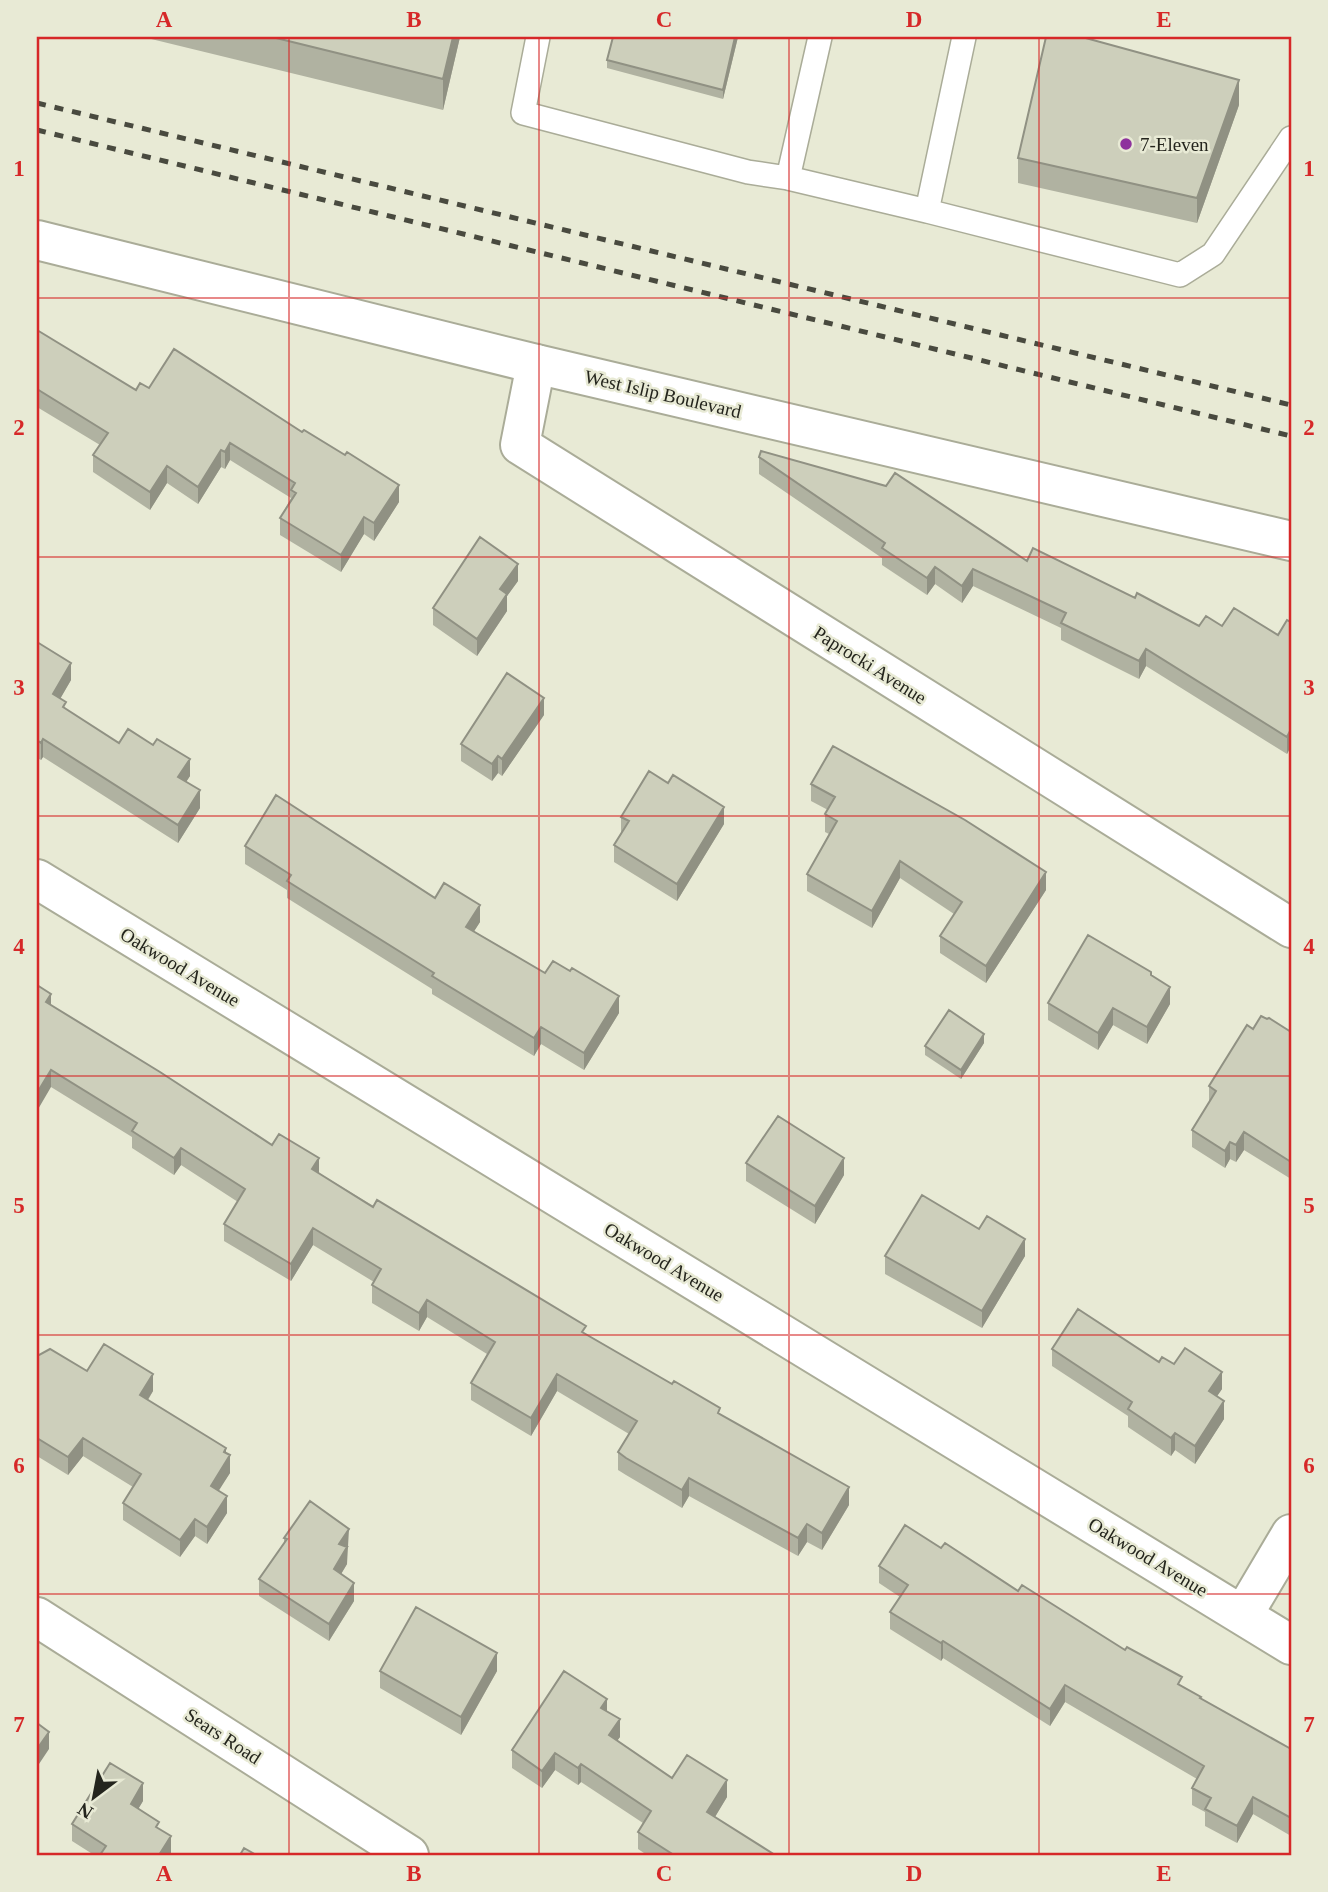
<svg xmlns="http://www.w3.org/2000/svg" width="1328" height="1892" viewBox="0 0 1328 1892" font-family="Georgia,serif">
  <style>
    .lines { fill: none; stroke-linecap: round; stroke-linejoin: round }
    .service-casing { stroke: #aaac98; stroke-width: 26 }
    .minor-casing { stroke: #aaac98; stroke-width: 42 }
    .tertiary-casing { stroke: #aaac98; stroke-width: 42 }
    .service { stroke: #fff; stroke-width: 23 }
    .minor { stroke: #fff; stroke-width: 38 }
    .tertiary { stroke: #fff; stroke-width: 38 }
    .rail { stroke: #494a3f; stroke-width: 5; stroke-dasharray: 9 9; stroke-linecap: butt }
    .wall { fill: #b0b2a1 }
    .shaded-wall { fill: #909183 }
    .building { fill: #cdcfbb; stroke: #909183; stroke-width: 2 }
    .grid { fill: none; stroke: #d62828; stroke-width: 2; stroke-opacity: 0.55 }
    .poi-dot { fill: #8e329d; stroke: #e8ead5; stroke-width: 2.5 }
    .labels { text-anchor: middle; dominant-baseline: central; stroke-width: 5; stroke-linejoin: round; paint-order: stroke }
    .poi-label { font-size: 19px; fill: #24251d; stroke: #e8ead5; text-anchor: start }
    .street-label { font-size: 19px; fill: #24251d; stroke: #e8ead5 }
    .neatline { fill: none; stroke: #d62828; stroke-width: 2.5 }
    .grid-label { font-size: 23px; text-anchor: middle; font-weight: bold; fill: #d62828 }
  </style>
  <rect width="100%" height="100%" fill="#e8ead5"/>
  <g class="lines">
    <defs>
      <path id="service" d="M538 37 523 113 748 172 788 178
        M820 37 788 178 927 211 964 37
        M927 211 1180 275 1213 254 1291 138"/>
      <path id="minor" d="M536 364 520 445 1291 928
        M37 879 1291 1645
        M1243 1615 1291 1534
        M37 1617 409 1855"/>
      <path id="tertiary" d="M37 240 536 364 1291 541"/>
    </defs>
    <use href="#service" class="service-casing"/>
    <use href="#minor" class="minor-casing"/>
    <use href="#tertiary" class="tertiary-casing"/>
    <use href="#service" class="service"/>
    <use href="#minor" class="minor"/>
    <use href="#tertiary" class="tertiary"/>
    <path class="rail" d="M37 103 1291 405
      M37 130 1291 436"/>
  </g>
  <path class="wall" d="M143 37H460L443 110Z
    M738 37 723 99 607 68V60Z
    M1239 105 1197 223 1018 183V158Z
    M37 330 136 390 149 388 399 502 374 541 364 534 341 572 280 535V518L291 498 230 460 225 469 221 467 198 504 167 483 150 510 93 472V455L100 445 37 407Z
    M759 457 1027 561 1135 598 1199 626H1222L1278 635 1291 622V746L1287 754 1146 666 1139 679 1061 640V628L973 586 962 603 935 584 927 595 882 565V558L759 474Z
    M518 581 507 596V611L477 656 433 625V608Z
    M37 642 71 680 60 699 66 709 119 743 190 776 186 782 200 808 178 843 43 757 41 760 37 758Z
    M544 715 502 776 498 773 492 781 461 761V744Z
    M668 783 724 824 677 901 614 862V845L621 834V817Z
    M811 784 1046 890 986 983 940 953V936L954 914 900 878 872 928 807 891V874L829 834 825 832V814L828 810 811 801Z
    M245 846 435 898 480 922 474 931 545 973 619 1013 584 1070 541 1044 534 1056 432 994V989L287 898V890L245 864Z
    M1151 975 1170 1004 1147 1044 1113 1025 1098 1050 1048 1020V1003Z
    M51 1005 272 1145 720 1414 849 1505 822 1550 807 1542 798 1556 689 1496 682 1508 626 1475 618 1470V1452L629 1434 557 1391 531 1436 471 1400V1383L487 1354 427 1317 419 1331 372 1303V1285L374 1282 313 1245 291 1281 224 1241V1224L238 1202 181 1165 174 1175 132 1148V1137L51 1087Z
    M1253 1029 1291 1032V1179L1244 1150 1236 1162 1230 1159 1225 1168 1192 1147V1130L1209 1102V1086Z
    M984 1043 961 1079 925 1055V1046Z
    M746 1163 844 1175 815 1224 746 1181Z
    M885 1256H1025L982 1328 885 1274Z
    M1052 1349 1174 1364 1222 1389 1217 1396 1224 1419 1195 1464 1175 1450 1171 1456 1128 1427V1416L1052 1366Z
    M37 1356 153 1391 148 1400 226 1453 230 1473 218 1490 227 1513 207 1544 195 1536 180 1557 123 1520V1503L133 1487 83 1456 68 1475 37 1456Z
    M284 1538 349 1546 347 1549V1564L341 1574 354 1601 329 1641 259 1596V1579L284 1544Z
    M941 1548 1018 1591 1182 1686 1201 1699 1291 1749V1836L1253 1814 1237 1843 1205 1826V1812L1192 1805V1788L1197 1779 1065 1702 1050 1726 943 1658 941 1661 890 1629V1612L900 1597 879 1583V1566Z
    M380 1671H497L461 1735 380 1688Z
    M607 1711 620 1737 617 1740 672 1778 727 1797 715 1817 775 1855H647L638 1849V1832L643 1823 581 1782 578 1785 555 1770 542 1788 512 1768V1750Z
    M143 1801 138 1809 159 1829 171 1853 169 1855H94L72 1841V1824Z"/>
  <path class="shaded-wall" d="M453 37H460L443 110V79Z
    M735 37H738L723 99V90Z
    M1239 80V105L1197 223V198Z
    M230 443V460L225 469V452Z
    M221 450V467L198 504V487Z
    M167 466V483L150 510V492Z
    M399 485V502L374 541V523Z
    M364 517V534L341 572V555Z
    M518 564V581L507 596V611L477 656V639L500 589Z
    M935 567V584L927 595V578Z
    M973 569V586L962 603V586Z
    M1146 649V666L1139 679V661Z
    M71 663V680L53 711V694Z
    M544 698V715L502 776V759Z
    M1291 729V746L1287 754V737Z
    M43 739V757L41 760V743Z
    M498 756V773L492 781V764Z
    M190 759V776L178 794V777Z
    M200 790V808L178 843V825Z
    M724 807V824L677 901V884Z
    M900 861V878L872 928V911Z
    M1046 872V890L986 983V966Z
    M480 905V922L466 944V927Z
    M1170 987V1004L1147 1044V1027Z
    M51 994V1011L46 1002Z
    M619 996V1013L584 1070V1053Z
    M1113 1008V1025L1098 1050V1033Z
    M541 1027V1044L534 1056V1038Z
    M984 1034V1043L961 1079V1070Z
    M51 1070V1087L37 1111V1093Z
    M1244 1132V1150L1236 1162V1145Z
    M1230 1142V1159L1225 1168V1151Z
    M181 1148V1165L174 1175V1158Z
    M319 1158V1175L312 1169Z
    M844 1158V1175L815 1224V1206Z
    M313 1228V1245L291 1281V1264Z
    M1025 1239V1256L982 1328V1311Z
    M427 1300V1317L419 1331V1313Z
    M1222 1372V1389L1209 1408V1391Z
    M153 1374V1391L140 1412V1395Z
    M557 1374V1391L531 1436V1418Z
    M1224 1401V1419L1195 1464V1446Z
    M1175 1433V1450L1171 1456V1438Z
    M83 1438V1456L68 1475V1457Z
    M226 1448V1461L230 1455V1473L211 1503V1486Z
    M689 1478V1496L682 1508V1490Z
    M849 1487V1505L822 1550V1533Z
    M227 1496V1513L207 1544V1527Z
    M195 1519V1536L180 1557V1540Z
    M807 1524V1542L798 1556V1538Z
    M349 1529 347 1564 334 1586V1569L339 1544Z
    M354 1583V1601L329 1641V1624Z
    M943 1641V1658L941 1661V1643Z
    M497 1653V1671L461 1735V1717Z
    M1065 1685V1702L1050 1726V1709Z
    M607 1699V1717L601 1708Z
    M620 1719V1737L609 1752V1735Z
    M49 1732V1749L37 1767V1749Z
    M555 1753V1770L542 1788V1771Z
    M581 1764V1782L578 1785V1768Z
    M727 1780V1797L707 1830V1812Z
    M143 1783V1801L131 1821V1804Z
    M1253 1797V1814L1237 1843V1826Z
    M171 1836V1853L169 1855H159Z"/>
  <path class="building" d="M272 37H453L443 79Z
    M613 37H735L723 90 607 60Z
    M1046 37H1082L1239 80 1197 198 1018 158Z
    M37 330 136 390 140 383 149 388 174 349 302 432 304 430 345 455 347 452 399 485 374 523 364 517 341 555 280 518 296 493 291 490 295 483 230 443 225 452 221 450 198 487 167 466 150 492 93 455 108 433 37 389Z
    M761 451 886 486 895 473 1027 561 1033 548 1135 598 1137 593 1199 626 1206 616 1222 626 1234 608 1278 635 1287 620 1291 622V729L1287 737 1146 649 1139 661 1061 623 1066 613 973 569 962 586 935 567 927 578 882 548 885 543 759 457Z
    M480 537 518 564 500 589 507 594 477 639 433 608Z
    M37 642 71 663 53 694 66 702 63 707 119 743 128 729 153 745 157 739 190 759 178 777 200 790 178 825 43 739 41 743 37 740Z
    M507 673 544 698 502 759 498 756 492 764 461 744Z
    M833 746 965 820 1046 872 986 966 940 936 962 902 900 861 872 911 807 874 837 821 825 814 835 797 811 784Z
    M649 771 668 783 673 775 724 807 677 884 614 845 629 821 621 817Z
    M276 795 435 898 444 883 480 905 466 927 545 973 553 961 570 971 572 968 619 996 584 1053 541 1027 534 1038 432 976 434 973 287 881 291 875 245 846Z
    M1088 935 1151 972V975L1170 987 1147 1027 1113 1008 1098 1033 1048 1003Z
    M37 985 51 994 46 1002 160 1072 272 1145 279 1134 319 1158 312 1169 373 1207 377 1200 586 1326 582 1332 672 1384 674 1381 720 1408 718 1413 849 1487 822 1533 807 1524 798 1538 689 1478 682 1490 626 1458 618 1452 637 1421 557 1374 531 1418 471 1383 495 1342 427 1300 419 1313 372 1285 381 1269 313 1228 291 1264 224 1224 245 1189 181 1148 174 1158 132 1131 137 1123 51 1070 37 1093Z
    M949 1010 984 1034 961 1070 925 1046Z
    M1261 1016 1267 1019 1269 1018 1291 1032V1162L1244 1132 1236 1145 1230 1142 1225 1151 1192 1130 1216 1091 1209 1086 1247 1025 1253 1029Z
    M778 1116 844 1158 815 1206 746 1163Z
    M922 1195 979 1229 987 1216 1025 1239 982 1311 885 1256Z
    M1078 1309 1159 1362 1162 1357 1174 1364 1185 1348 1222 1372 1209 1391 1224 1401 1195 1446 1175 1433 1171 1438 1128 1409 1132 1402 1052 1349Z
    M104 1344 153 1374 140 1395 226 1448 224 1452 230 1455 211 1486 227 1496 207 1527 195 1519 180 1540 123 1503 141 1474 83 1438 68 1457 37 1438V1356L50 1349 87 1371Z
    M310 1501 349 1529 339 1544 347 1547 334 1569 354 1583 329 1624 259 1579 287 1539 284 1538Z
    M905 1525 941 1548 945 1543 1018 1591 1022 1585 1125 1650 1127 1647 1182 1677 1178 1684 1201 1697 1200 1698 1291 1749V1818L1253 1797 1237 1826 1205 1809 1211 1798 1192 1788 1204 1766 1065 1685 1050 1709 943 1641 941 1643 890 1612 908 1585 879 1566Z
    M416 1607 497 1653 461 1717 380 1671Z
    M564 1671 607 1699 601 1708 620 1719 609 1735 672 1778 687 1755 727 1780 707 1812 775 1855H674L638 1832 651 1811 581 1764 578 1768 555 1753 542 1771 512 1750Z
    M37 1723 49 1732 37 1749Z
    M110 1763 143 1783 131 1804 159 1822 156 1827 171 1836 159 1855H100L106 1846 72 1824Z
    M244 1848 256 1855H240Z"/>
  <path class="grid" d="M289 37V1855M539 37V1855M789 37V1855M1039 37V1855M37 298H1291M37 557H1291M37 816H1291M37 1076H1291M37 1335H1291M37 1594H1291"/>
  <circle class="poi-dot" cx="1126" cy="144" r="7"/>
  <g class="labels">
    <g class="poi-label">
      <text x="1140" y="144">7-Eleven</text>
    </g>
    <g class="street-label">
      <text transform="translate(663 394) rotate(13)">West Islip Boulevard</text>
      <text transform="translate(870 665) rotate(32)">Paprocki Avenue</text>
      <text transform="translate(180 967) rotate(31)">Oakwood Avenue</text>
      <text transform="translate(664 1262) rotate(31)">Oakwood Avenue</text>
      <text transform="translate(1148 1557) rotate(31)">Oakwood Avenue</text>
      <text transform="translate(223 1736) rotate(33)">Sears Road</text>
    </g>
  </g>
  <rect width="1328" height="1892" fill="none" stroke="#e8ead5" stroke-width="77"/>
  <g transform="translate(94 1797) rotate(212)" stroke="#e8ead5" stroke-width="5" paint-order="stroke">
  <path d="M0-5L12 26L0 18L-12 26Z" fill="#24251d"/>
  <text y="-10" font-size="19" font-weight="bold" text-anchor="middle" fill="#24251d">N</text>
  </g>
  <rect x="38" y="38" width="1252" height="1816" class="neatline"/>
  <g class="grid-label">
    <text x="164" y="27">A</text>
    <text x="414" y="27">B</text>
    <text x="664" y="27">C</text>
    <text x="914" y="27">D</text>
    <text x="1164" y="27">E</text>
    <text x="19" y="176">1</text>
    <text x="1309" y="176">1</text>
    <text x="19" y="435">2</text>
    <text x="1309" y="435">2</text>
    <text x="19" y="695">3</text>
    <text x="1309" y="695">3</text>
    <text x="19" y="954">4</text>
    <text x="1309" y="954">4</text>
    <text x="19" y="1213">5</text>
    <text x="1309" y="1213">5</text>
    <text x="19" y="1473">6</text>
    <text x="1309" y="1473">6</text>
    <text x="19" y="1732">7</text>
    <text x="1309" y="1732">7</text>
    <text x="164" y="1881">A</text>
    <text x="414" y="1881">B</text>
    <text x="664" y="1881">C</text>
    <text x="914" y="1881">D</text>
    <text x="1164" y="1881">E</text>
  </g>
</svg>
